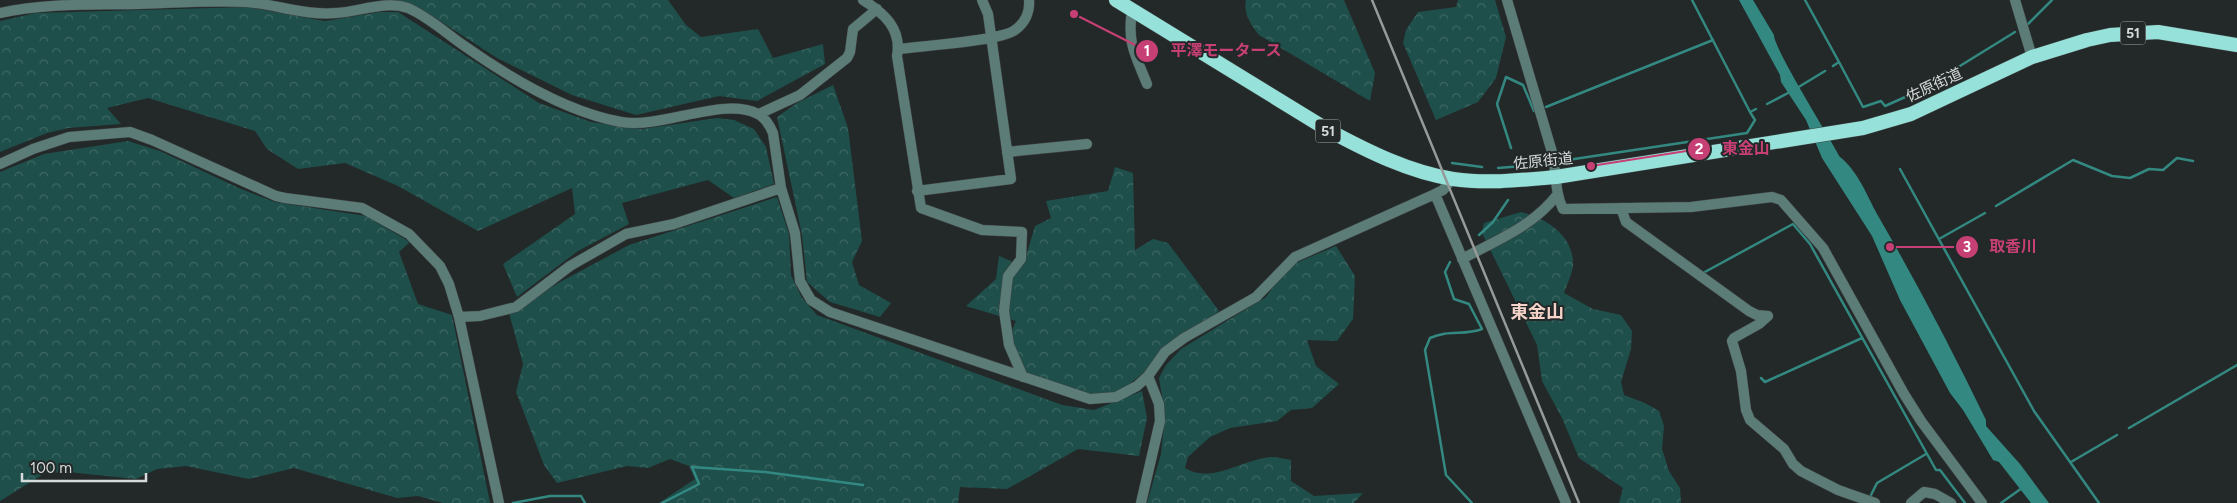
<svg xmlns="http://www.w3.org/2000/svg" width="2237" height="503" viewBox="0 0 2237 503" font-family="Figtree,'Noto Sans JP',sans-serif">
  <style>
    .forest { fill: url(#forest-crowns) }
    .water { fill: #338881 }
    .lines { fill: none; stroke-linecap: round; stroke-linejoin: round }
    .stream { stroke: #338881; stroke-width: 2.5 }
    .minor-casing { stroke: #404545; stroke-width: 11 }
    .trunk-casing { stroke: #404545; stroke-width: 15 }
    .minor { stroke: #5c7c78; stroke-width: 10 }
    .trunk { stroke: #96e2da; stroke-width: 14 }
    .rail { stroke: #969a99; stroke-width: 2.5 }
    .labels { text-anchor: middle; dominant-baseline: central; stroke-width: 4; stroke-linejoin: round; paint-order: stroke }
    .shield { fill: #232928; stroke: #a2a6a5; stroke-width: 1 }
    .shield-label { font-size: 14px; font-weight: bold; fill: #d8dbdb }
    .street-label { font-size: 15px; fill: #d8dbdb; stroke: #232928 }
    .quarter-label { font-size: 18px; font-weight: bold; fill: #f4d3c9; stroke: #232928 }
    .leader { fill: none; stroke: #c63f75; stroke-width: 2 }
    .callout-dot { fill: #c63f75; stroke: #232928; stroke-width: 2 }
    .mark-label { font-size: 15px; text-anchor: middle; font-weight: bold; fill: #fff }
    .callout-label { font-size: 16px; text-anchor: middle; font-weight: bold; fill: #c63f75; stroke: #232928; stroke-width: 4; stroke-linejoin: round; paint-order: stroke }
  </style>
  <defs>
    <pattern id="forest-crowns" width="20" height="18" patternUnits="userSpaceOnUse" patternTransform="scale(1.25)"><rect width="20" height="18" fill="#1e4f4b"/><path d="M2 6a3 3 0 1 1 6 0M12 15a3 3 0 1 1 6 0" fill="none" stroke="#3e6864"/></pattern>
  </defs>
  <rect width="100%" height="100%" fill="#232928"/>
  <path class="forest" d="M396 0H668L686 25 701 37 758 29 773 58 823 44 825 64 757 101 719 96 636 115 572 95 497 58 420 8Z
    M1246 0H1344L1375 73 1370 101 1259 35C1251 25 1243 13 1246 0Z
    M1458 0H1495L1506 37 1496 78 1478 102 1436 120 1403 43 1406 30 1418 12 1456 7Z
    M247 7 325 21 380 12H398L539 103 591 122 642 129 717 118 734 120 754 129 766 147 774 184 734 198 708 180 622 203 629 224 578 251 517 297 503 264 575 214 572 188 478 231 398 186 345 163 298 169 267 149 255 131 148 98 107 108 121 124 68 128 47 133 0 152V21L36 13Z
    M833 85 848 128 862 241 852 262 859 285 891 303 880 317 830 302 807 282 802 235 777 117 797 103Z
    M128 141 160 151 241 189 275 202 366 216 410 242 399 252 418 304 452 315 490 503H443L418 496 397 498 294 468 249 479 186 466 157 469 136 479 68 472 45 473 0 501V172L44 154Z
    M1115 167 1133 173 1135 250 1153 239 1168 243 1219 311 1126 387 1110 395 1077 394 1024 373 1008 339 1016 321 966 306 996 279 999 256 1023 266 1035 226 1051 218 1046 201 1108 191Z
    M777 197 789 234 791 275 802 298 817 315 1062 405 1094 410 1142 391 1147 418 1139 456 1078 449 1007 489 960 487 958 503H659L695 479 689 466 670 459 648 468 627 466 557 483 544 465 516 392 523 364 509 313 560 282 629 245Z
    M1521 212C1545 218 1572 234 1573 262 1574 271 1567 284 1564 293L1593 309 1621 315 1632 331 1631 349 1621 382 1624 395 1645 403 1659 411 1664 426 1662 449 1669 471 1680 488 1681 503H1619L1623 488 1579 458 1562 418 1542 381 1537 345 1482 233 1484 223Z
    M1336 246 1355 276 1353 319 1337 341 1307 340 1316 366 1339 384 1312 408 1291 410 1277 421 1230 428 1210 437 1188 457 1185 468C1211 485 1245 458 1272 457 1278 457 1285 459 1291 460V481L1314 496 1363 493 1354 503H1147L1161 454 1165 414 1159 378 1166 365 1181 349 1266 297 1280 277 1296 263Z"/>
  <path class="water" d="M1739 0H1753L1774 35C1773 47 1830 138 1840 157 1857 170 1867 195 1877 214 1916 281 1952 350 1986 420V426L2020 464 2049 503H2031L1999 462 1993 460 1963 410 1950 393 1900 300 1872 236 1822 158 1806 120 1781 82 1780 75Z"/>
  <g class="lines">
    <path class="stream" d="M1692 0 1750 112
      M1805 0 1839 62
      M2028 24 2052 0
      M1833 66 1839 62 1863 107 1881 101 1885 106 1921 90 2015 32
      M1797 88 1825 71
      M1767 104 1790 92
      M1546 107 1713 40
      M1511 148 1497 104 1506 77 1523 85 1534 111
      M1561 161 1747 133 1755 120 1750 112 1756 109
      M1452 163 1482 167
      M1498 168 1549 164
      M1900 169 2034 411 2099 503
      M1996 206 2073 160 2112 176 2130 178 2149 169 2163 170 2177 158 2193 161
      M1479 235 1493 222 1508 200
      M1939 239 1985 213
      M1450 262 1445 272 1454 299 1469 304 1482 329C1464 336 1449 329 1430 338L1425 350 1446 475 1472 503
      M1703 273 1793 224 1810 244 1936 470H1940L1965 503
      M1761 378 1765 382 1862 338
      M2129 428 2237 365
      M2071 462 2117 435
      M1870 497 1877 483 1926 454
      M513 503 550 496H581L585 503
      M662 503 699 484 692 467 765 472 863 485
      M2001 503 2022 488"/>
    <defs>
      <path id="minor" d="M863 0C884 13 902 29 897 56L921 208 982 230 1022 232 1021 259 1008 276 1004 311 1009 345 1023 377
        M1507 0 1552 152C1557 171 1554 191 1563 209L1691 207 1772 197 1781 200 1823 248 1904 394 1921 421 1982 503
        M2015 0 2032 57
        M1132 10C1127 43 1135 54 1147 84
        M0 13C45 3 93 5 139 4 174 3 211 0 246 2 275 4 306 16 336 13 360 12 384 0 408 8 429 17 448 35 466 47 510 78 567 112 621 122 663 129 723 96 758 114 766 118 770 126 773 133L781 188 795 233 800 281 811 300 830 312 1090 399 1116 397 1137 386 1148 376 1165 352 1184 338 1256 297 1295 257 1435 194 1443 190 1452 179
        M898 49C921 46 1001 41 1015 30 1025 23 1030 12 1029 0
        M759 114 800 95 847 58 850 52 853 29 877 9
        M1007 152 1087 144
        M0 164 33 149 69 137 130 132 152 140 276 196 285 198 362 208 409 234 440 266 449 284 459 317 499 503
        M917 191 1011 179 988 14 982 0
        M1435 194 1566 503
        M1621 208 1626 222 1749 311 1757 315 1768 316 1759 324 1734 338 1732 341 1741 371 1746 410 1750 420 1784 449 1793 464 1801 471 1838 490 1875 503
        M1462 259C1497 240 1532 227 1557 195
        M459 317 480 316 516 307 570 266 626 234 674 224 781 188
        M1141 503 1160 421 1159 404 1148 376
        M1911 503 1924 492 1935 494 1951 503"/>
      <path id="trunk" d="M1116 0 1328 130C1367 151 1409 172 1453 179 1487 184 1522 180 1556 177L1863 128 1911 114 2032 57 2087 40 2110 35 2158 32 2237 45"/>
    </defs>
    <use href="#minor" class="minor-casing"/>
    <use href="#trunk" class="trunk-casing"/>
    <use href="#minor" class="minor"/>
    <use href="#trunk" class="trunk"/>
    <path class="rail" d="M1372 0 1579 503"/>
  </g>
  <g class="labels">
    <g class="shield">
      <rect x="2120.5" y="21.5" width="25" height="23" rx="4"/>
      <rect x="1315.5" y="119.5" width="25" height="23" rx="4"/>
    </g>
    <g class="shield-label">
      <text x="2133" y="33">51</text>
      <text x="1328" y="131">51</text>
    </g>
    <g class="street-label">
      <text transform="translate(1934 85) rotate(-25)">佐原街道</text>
      <text transform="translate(1543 161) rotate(-6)">佐原街道</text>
    </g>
    <g class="quarter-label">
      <text x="1537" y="312">東金山</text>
    </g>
  </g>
  <path class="leader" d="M1074 14L1147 51M1591 166L1699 149M1890 247L1967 247"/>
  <g class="callout-dot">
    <circle cx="1074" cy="14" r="5"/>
    <circle cx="1591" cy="166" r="5"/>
    <circle cx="1890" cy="247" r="5"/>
    <circle cx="1147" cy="51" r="12"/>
    <circle cx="1699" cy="149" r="12"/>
    <circle cx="1967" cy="247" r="12"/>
  </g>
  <g class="mark-label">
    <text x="1147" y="56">1</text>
    <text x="1699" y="154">2</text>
    <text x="1967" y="252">3</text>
  </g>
  <g class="callout-label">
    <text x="1226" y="56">平澤モータース</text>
    <text x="1746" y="154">東金山</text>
    <text x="2013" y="252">取香川</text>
  </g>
  <path d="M22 473v8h124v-8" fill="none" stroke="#d8dbdb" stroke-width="2.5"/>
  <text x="30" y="473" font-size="15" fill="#d8dbdb" stroke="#232928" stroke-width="4" paint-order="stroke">100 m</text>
</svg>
